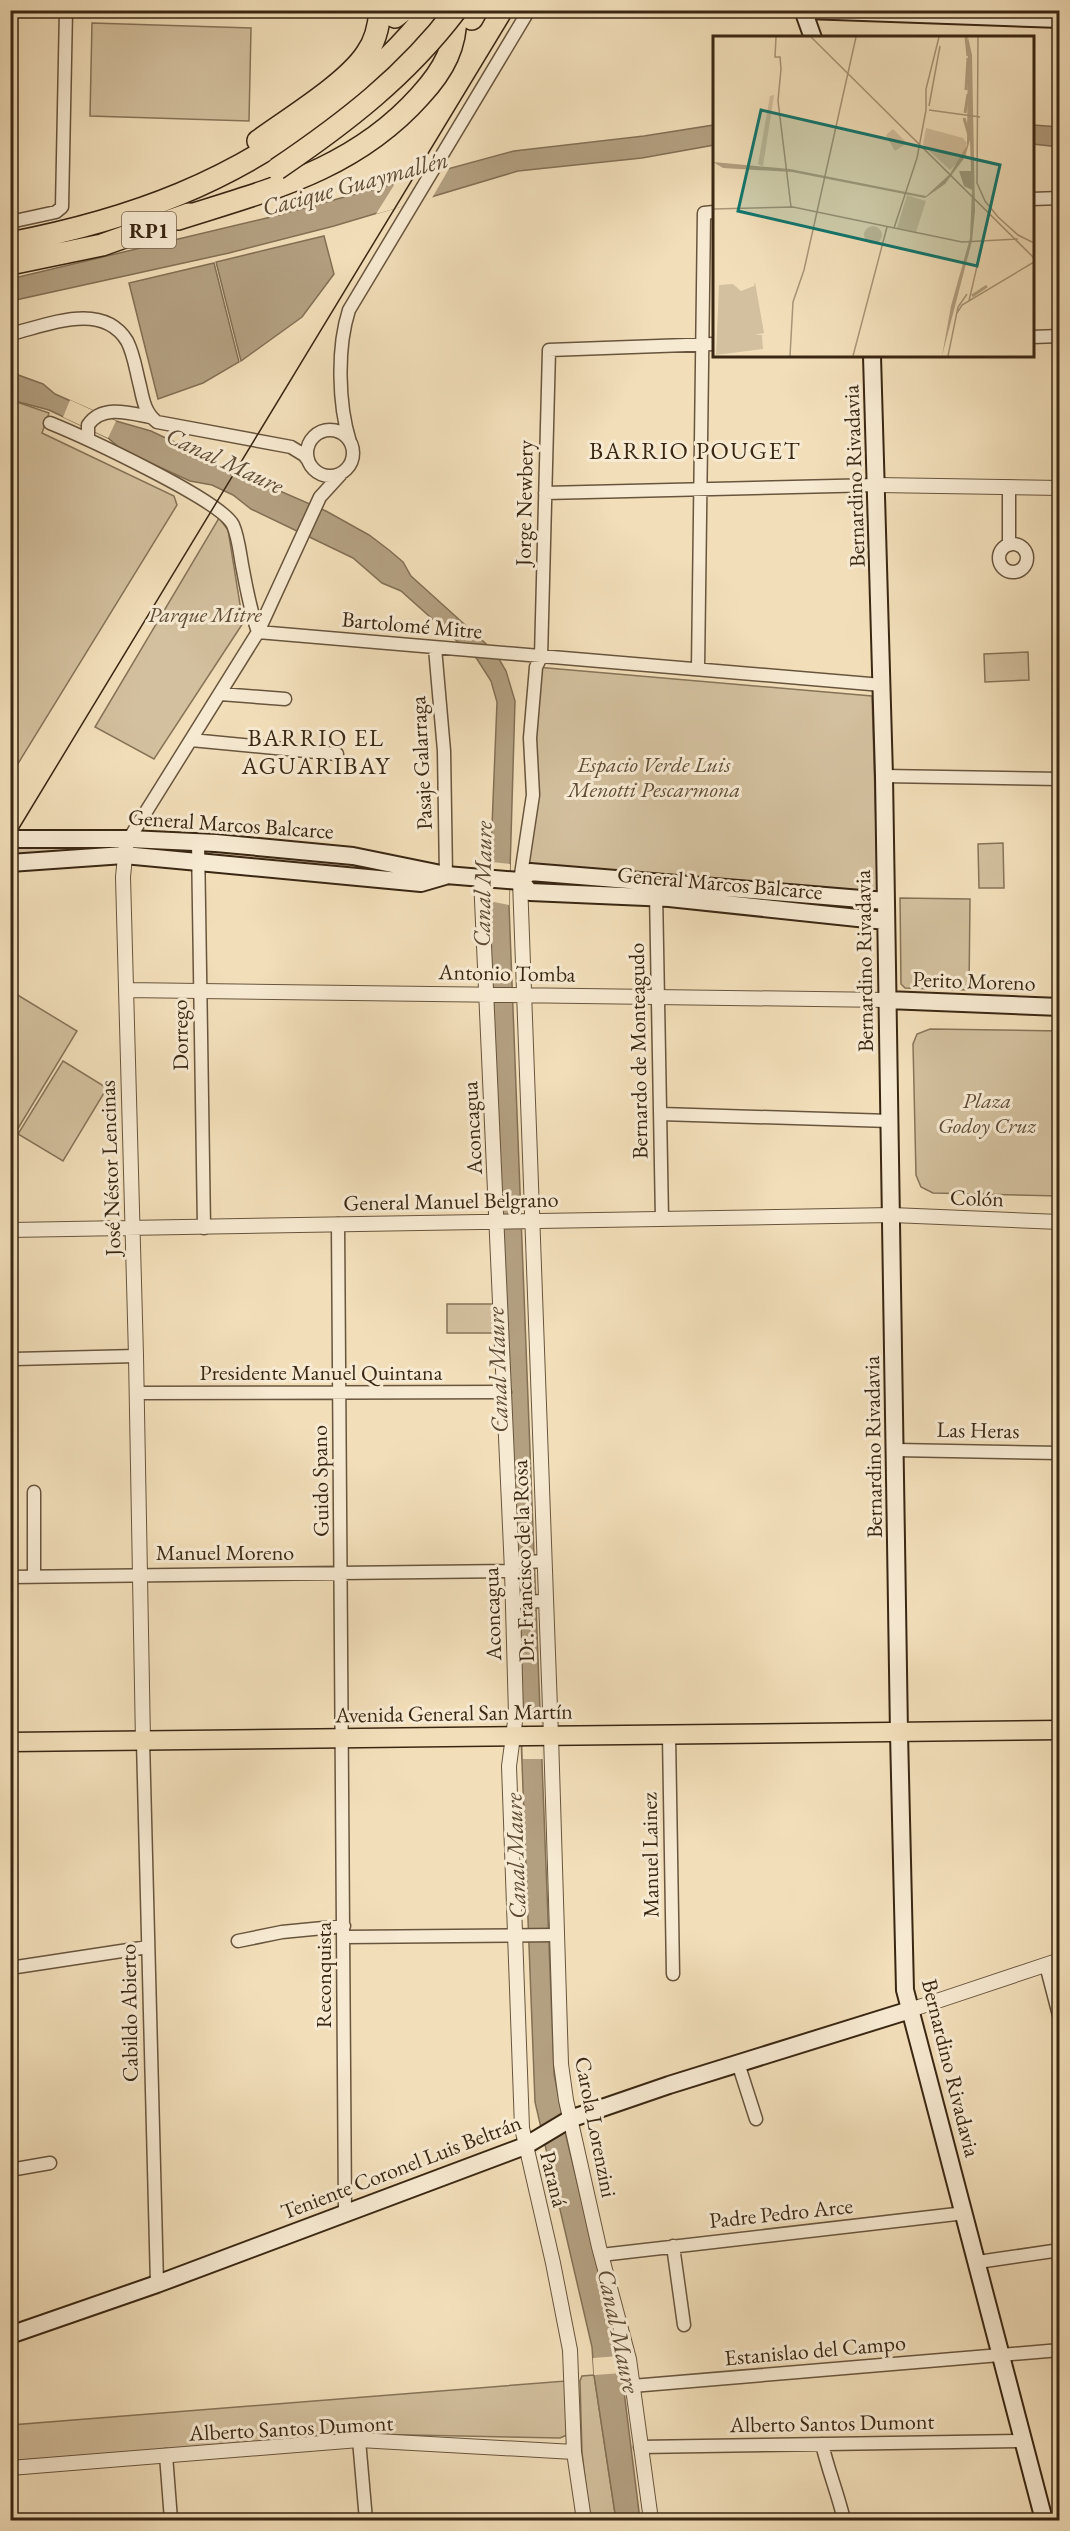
<svg xmlns="http://www.w3.org/2000/svg" width="1070" height="2531" viewBox="0 0 1070 2531" font-family="'EB Garamond',serif">
  <style>
    .green { fill: #d3c09e; stroke: #867458; stroke-width: 1.5 }
    .water { fill: #b3a081; stroke: #837055; stroke-width: 1.5 }
    .pier { fill: #f2dfba }
    .lines { fill: none; stroke-linecap: round; stroke-linejoin: round }
    .minor-casing { stroke: #68553d; stroke-width: 15 }
    .tertiary-casing { stroke: #68553d; stroke-width: 16 }
    .secondary-casing { stroke: #3a2713; stroke-width: 20 }
    .primary-casing { stroke: #3a2713; stroke-width: 21 }
    .motorway-casing { stroke: #3a2713; stroke-width: 24 }
    .minor { stroke: #f7ead2; stroke-width: 12 }
    .tertiary { stroke: #f7ead2; stroke-width: 14 }
    .secondary { stroke: #f7ead2; stroke-width: 16 }
    .primary { stroke: #f2dfba; stroke-width: 18 }
    .motorway { stroke: #f2dfba; stroke-width: 21 }
    .tram { stroke: #3a2713; stroke-width: 1.5 }
    .motorway-bridge-casing { stroke: #3a2713; stroke-width: 24; stroke-linecap: butt }
    .motorway-bridge { stroke: #f2dfba; stroke-width: 21 }
    .labels { text-anchor: middle; dominant-baseline: central; stroke-width: 6; stroke-linejoin: round; paint-order: stroke }
    .shield { fill: #f7ead2; stroke: #73624c; stroke-width: 1.5 }
    .shield-label { font-size: 21px; font-weight: bold; fill: #3a2713 }
    .street-label { font-size: 22px; fill: #3a2713; stroke: #f7ead2 }
    .park-label { font-size: 22px; font-style: italic; fill: #604d36; stroke: #f7ead2 }
    .water-label { font-size: 24px; font-style: italic; fill: #5e4b34; stroke: #f7ead2 }
    .neighbourhood-label { font-size: 24px; letter-spacing: 1.5px; fill: #3a2713; stroke: #f7ead2 }
    .inset-river { fill: none; stroke: #b3a081; stroke-width: 3 }
    .inset-road { fill: none; stroke: #a89577; stroke-width: 1.5 }
    .view { fill: #0f766e; fill-opacity: 0.15; stroke: #0f766e; stroke-width: 3 }
    .inset-edge { fill: none; stroke: #3a2713; stroke-width: 3 }
  </style>
  <rect width="100%" height="100%" fill="#f2dfba"/>
  <filter id="stains"><feTurbulence type="fractalNoise" baseFrequency=".00333" numOctaves="4"/><feColorMatrix values="0 0 0 0 .2 0 0 0 0 .09 0 0 0 0 .02 0 0 0 .5 -.17"/></filter>
  <radialGradient id="worn" r=".72"><stop offset=".6" stop-color="#630" stop-opacity="0"/><stop offset="1" stop-color="#630" stop-opacity=".3"/></radialGradient>
  <path class="green" d="M92 23 251 28 249 121 90 116Z
    M11 400 49 413 42 433 174 496 177 505 11 775Z
    M219 518 228 530 243 623 154 759 95 727Z
    M1028 652 1029 680 985 682 984 654Z
    M536 667 872 696 878 894 521 864 527 833Z
    M1003 843 1004 888H979L978 844Z
    M10 847H112V849L11 857Z
    M212 849 346 862 411 876 211 856Z
    M900 898 970 899 969 990 905 988 901 984Z
    M11 991 77 1031 11 1140Z
    M930 1029 1059 1031V1196L933 1193 921 1187 916 1175 913 1044 917 1034Z
    M63 1061 107 1088 63 1161 18 1134Z
    M447 1304H494L493 1333H447Z
    M594 2375 616 2520H590L582 2452 580 2381 582 2376Z
    M566 2381 567 2435 560 2438 362 2434 11 2461V2425Z"/>
  <path class="water" d="M714 125V145L642 158 518 171 334 226 229 253 11 301 10 279 271 217 514 151 644 136Z
    M1033 125 1059 127V147L1033 144Z
    M324 236 334 274 302 317 241 361 216 262Z
    M214 263 239 362 203 383 158 399 129 283Z
    M10 372 43 384 55 394 116 421 151 431 202 455 221 469 245 481 266 485 326 511 369 535 389 550 403 562 411 576 495 652 506 671 515 701 509 905 554 2074 566 2136 620 2359 640 2520H616L594 2375 592 2347 535 2102 489 901 497 702 491 681 477 659 401 591 382 583 353 558 251 509 233 495 212 485 190 481 122 450 108 438 49 410 11 400Z"/>
  <path class="pier" d="M450 167 432 198 376 214 396 182Z
    M70 400 116 421 108 438 63 417Z
    M492 862 510 864 509 905 489 901Z
    M522 1716H541L543 1759H523Z
    M619 2356 623 2373 594 2375 593 2358Z"/>
  <g class="lines">
    <defs>
      <path id="minor" d="M1032 199 1060 198
        M10 222 56 212 62 207 66 10
        M10 334C46 326 102 300 127 341 134 354 136 371 140 386 143 400 145 413 157 422L291 447 304 455 308 460
        M1032 337 1060 336
        M50 423C82 436 221 500 233 525 239 539 240 556 243 570 247 592 251 612 258 632
        M307 453a23 23 0 1 1 46 0a23 23 0 1 1-46 0Z
        M88 439V425C102 404 130 413 150 417
        M350 442C338 404 337 347 349 310L529 10
        M1009 487V545
        M545 493 877 485
        M999 558a14 14 0 1 1 28 0a14 14 0 1 1-28 0Z
        M258 632 882 685
        M435 648 444 751 446 875
        M698 669 704 213 714 212
        M220 694 285 699
        M191 740 337 754
        M884 776 1060 779
        M129 839 258 632 320 497 341 474
        M198 842 204 1228
        M520 881 533 795 530 738 536 667 541 657 549 350 714 344
        M656 892 662 1219
        M661 1114 890 1121
        M338 1224 345 2212
        M14 1359 136 1356
        M137 1393 505 1392
        M896 1450 1060 1453
        M512 1563 544 1561
        M34 1576V1492
        M10 1577 512 1571
        M513 1602 546 1601
        M669 1735 673 1974
        M143 1741 157 2284
        M344 1937 557 1935
        M238 1941 282 1932 344 1926
        M1046 1965 1060 2019
        M10 1968 148 1947
        M738 2063 756 2119
        M10 2170 50 2163
        M673 2246 684 2325
        M601 2255 965 2213
        M978 2262 1060 2250
        M632 2386 1060 2350
        M359 2440 366 2520
        M822 2444C828 2470 838 2494 844 2520
        M640 2447 1024 2441
        M166 2455 171 2520"/>
      <path id="tertiary" d="M877 485 1060 488
        M126 846 123 877 136 1356 143 1741
        M481 878 512 1571 516 1714 509 1766 522 2128 553 2263 570 2350 574 2452 584 2520
        M520 881 551 1736 561 2064 566 2100 599 2247 629 2359 651 2520
        M126 990 887 1000
        M10 1230 892 1215 1060 1222
        M910 2010 1060 1960
        M10 2468 359 2440 574 2452"/>
      <path id="secondary" d="M803 10 813 38
        M806 10 1060 19
        M872 356 884 776 899 1733 905 1990 1044 2520
        M10 839H129L216 843 353 856 446 875 520 881 530 872 886 901
        M10 863 124 855 421 883 445 876
        M520 881 530 892 669 898 886 921
        M887 1000 1060 1007
        M10 2335 157 2284 525 2146 570 2119 669 2085 910 2010"/>
      <path id="primary" d="M10 1742 1060 1730"/>
      <path id="motorway" d="M395 17 404 10
        M472 19 477 10
        M258 141C288 119 346 84 366 54 375 42 379 25 380 10
        M178 219C269 190 354 170 420 96 444 70 457 46 456 10
        M10 243C134 219 232 182 332 105 369 77 402 47 430 10
        M10 264 102 245 189 214"/>
    </defs>
    <use href="#minor" class="minor-casing"/>
    <use href="#tertiary" class="tertiary-casing"/>
    <use href="#secondary" class="secondary-casing"/>
    <use href="#primary" class="primary-casing"/>
    <use href="#motorway" class="motorway-casing"/>
    <use href="#minor" class="minor"/>
    <use href="#tertiary" class="tertiary"/>
    <use href="#secondary" class="secondary"/>
    <use href="#primary" class="primary"/>
    <use href="#motorway" class="motorway"/>
    <path class="tram" d="M10 843 515 10"/>
    <defs>
      <path id="motorway-bridge" d="M277 169C345 123 406 76 456 10"/>
    </defs>
    <use href="#motorway-bridge" class="motorway-bridge-casing"/>
    <use href="#motorway-bridge" class="motorway-bridge"/>
  </g>
  <g class="labels">
    <rect class="shield" x="122" y="212" width="54" height="36" rx="4.5"/>
    <g class="shield-label">
      <text x="149" y="230">RP1</text>
    </g>
    <g class="street-label">
      <text transform="translate(854 476) rotate(-92)">Bernardino Rivadavia</text>
      <text transform="translate(524 503) rotate(-89)">Jorge Newbery</text>
      <text transform="translate(412 625) rotate(5)">Bartolomé Mitre</text>
      <text transform="translate(421 763) rotate(-93)">Pasaje Galarraga</text>
      <text transform="translate(231 824) rotate(4)">General Marcos Balcarce</text>
      <text transform="translate(720 883) rotate(5)">General Marcos Balcarce</text>
      <text transform="translate(864 961) rotate(-91)">Bernardino Rivadavia</text>
      <text transform="translate(507 973) rotate(1)">Antonio Tomba</text>
      <text transform="translate(974 981) rotate(2)">Perito Moreno</text>
      <text transform="translate(180 1035) rotate(-91)">Dorrego</text>
      <text transform="translate(638 1051) rotate(-91)">Bernardo de Monteagudo</text>
      <text transform="translate(472 1128) rotate(-93)">Aconcagua</text>
      <text transform="translate(110 1168) rotate(-92)">José Néstor Lencinas</text>
      <text transform="translate(977 1198) rotate(2)">Colón</text>
      <text transform="translate(451 1201) rotate(-1)">General Manuel Belgrano</text>
      <text x="321" y="1372">Presidente Manuel Quintana</text>
      <text transform="translate(978 1430) rotate(1)">Las Heras</text>
      <text transform="translate(873 1447) rotate(-91)">Bernardino Rivadavia</text>
      <text transform="translate(320 1481) rotate(-91)">Guido Spano</text>
      <text x="225" y="1552">Manuel Moreno</text>
      <text transform="translate(523 1561) rotate(-92)">Dr. Francisco de la Rosa</text>
      <text transform="translate(492 1614) rotate(-92)">Aconcagua</text>
      <text transform="translate(454 1713) rotate(-1)">Avenida General San Martín</text>
      <text transform="translate(650 1855) rotate(-91)">Manuel Lainez</text>
      <text transform="translate(323 1975) rotate(-90)">Reconquista</text>
      <text transform="translate(129 2013) rotate(-91)">Cabildo Abierto</text>
      <text transform="translate(951 2068) rotate(76)">Bernardino Rivadavia</text>
      <text transform="translate(596 2127) rotate(79)">Carola Lorenzini</text>
      <text transform="translate(401 2167) rotate(-21)">Teniente Coronel Luis Beltrán</text>
      <text transform="translate(554 2179) rotate(76)">Paraná</text>
      <text transform="translate(781 2213) rotate(-6)">Padre Pedro Arce</text>
      <text transform="translate(815 2350) rotate(-5)">Estanislao del Campo</text>
      <text transform="translate(832 2423) rotate(-1)">Alberto Santos Dumont</text>
      <text transform="translate(291 2428) rotate(-3)">Alberto Santos Dumont</text>
    </g>
    <g class="park-label">
      <text x="205" y="614">Parque Mitre</text>
      <text x="654" y="764">Espacio Verde Luis<tspan x="654" dy="25">Menotti Pescarmona</tspan></text>
      <text x="987" y="1100">Plaza<tspan x="987" dy="25">Godoy Cruz</tspan></text>
    </g>
    <g class="water-label">
      <text transform="translate(355 183) rotate(-15)">Cacique Guaymallén</text>
      <text transform="translate(225 460) rotate(25)">Canal Maure</text>
      <text transform="translate(482 884) rotate(-89)">Canal Maure</text>
      <text transform="translate(497 1370) rotate(-92)">Canal Maure</text>
      <text transform="translate(515 1856) rotate(-92)">Canal Maure</text>
      <text transform="translate(619 2331) rotate(78)">Canal Maure</text>
    </g>
    <g class="neighbourhood-label">
      <text x="695" y="450">BARRIO POUGET</text>
      <text x="316" y="737">BARRIO EL<tspan x="316" dy="28">AGUARIBAY</tspan></text>
    </g>
  </g>
  <g transform="translate(713 36)">
    <rect width="321" height="321" fill="#f2dfba"/>
    <path d="M61 59 50 130H49L45 128 57 60ZM213 92 250 102 254 107 247 124 237 134 210 109ZM180 93 194 107 182 115 173 99ZM194 159 213 165 203 196 184 192ZM151 199a9 9 0 1 1 18 0a9 9 0 1 1-18 0ZM42 246 51 297 42 299H49L50 313 3 319 6 249 20 248 28 255 41 250Z" fill="#d3c09e"/>
    <path d="M255 1 259 19 262 175 259 205 229 320 238 270 257 202 259 154 251 150 246 135H258L257 104 252 121 232 148 212 162 79 136 10 132 0 126 77 133 213 160 237 138 254 109Z" fill="#b3a081"/>
    <path class="inset-river" d="M253 1 255 20M253 54 255 22M252 77 255 58M251 82 257 103M259 260 274 250"/>
    <path class="inset-road" d="M63 1 62 21H67L68 33 65 65 78 171M98 1 321 222M265 1 264 147 272 165 285 181 305 199 321 207M216 70 227 10M213 74V53L226 1M216 74 267 81M0 173 80 171 249 206 305 203M181 192 204 122 213 74M256 265 279 165M244 277 249 269 321 226M77 320 80 266 91 234 143 1M140 320 174 191M235 320 245 271 254 258"/>
    <path class="view" d="M48 74 287 129 264 230 25 175Z"/>
    <rect width="321" height="321" class="inset-edge"/>
  </g>
  <rect width="1070" height="2531" fill="none" stroke="#f2dfba" stroke-width="36"/>
  <rect x="12" y="12" width="1046" height="2507" fill="none" stroke="#3a2713" stroke-width="3"/>
  <rect x="18" y="18" width="1034" height="2495" fill="none" stroke="#3a2713" stroke-width="1.5"/>
  <rect width="100%" height="100%" filter="url(#stains)"/>
  <rect width="100%" height="100%" fill="url(#worn)"/>
</svg>
